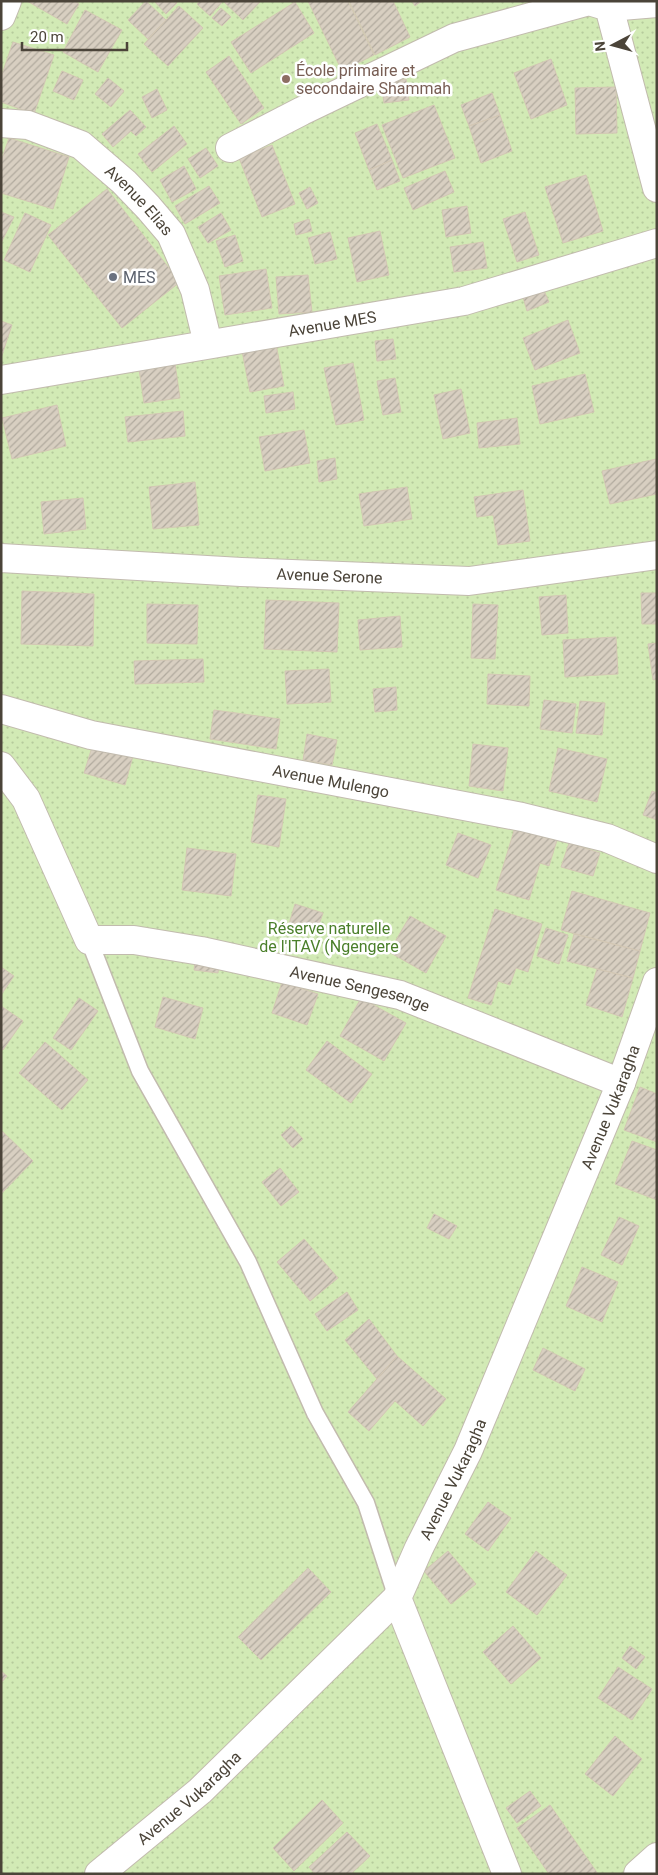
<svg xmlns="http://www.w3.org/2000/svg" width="658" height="1875" viewBox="0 0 658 1875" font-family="Roboto,sans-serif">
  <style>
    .park { fill: url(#park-dots) }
    .building { fill: url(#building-hatch); stroke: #d3c7b4 }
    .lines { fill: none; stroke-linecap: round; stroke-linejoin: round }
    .lane-casing { stroke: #c2bbae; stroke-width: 19 }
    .street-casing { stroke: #c2bbae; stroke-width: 30 }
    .lane { stroke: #fff; stroke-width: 16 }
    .street { stroke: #fff; stroke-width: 28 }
    .education-dot { fill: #8d6e63; stroke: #fff; stroke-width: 2 }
    .worship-dot { fill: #6b7280; stroke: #fff; stroke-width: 2 }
    .labels { text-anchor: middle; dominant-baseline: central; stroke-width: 5; stroke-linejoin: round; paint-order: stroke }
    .education-label { font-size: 16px; fill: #785e54; stroke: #fff; text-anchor: start }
    .street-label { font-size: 16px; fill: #4b4439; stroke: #fff }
    .worship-label { font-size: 16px; fill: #5b616d; stroke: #fff; text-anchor: start }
    .park-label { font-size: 16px; fill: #4a7f2a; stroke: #fff }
  </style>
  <defs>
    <pattern id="park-dots" width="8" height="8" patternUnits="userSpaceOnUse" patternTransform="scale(1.25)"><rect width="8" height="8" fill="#d2eab5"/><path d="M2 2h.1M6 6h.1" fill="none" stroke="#b6ca9c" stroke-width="1.8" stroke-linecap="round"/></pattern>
    <pattern id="building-hatch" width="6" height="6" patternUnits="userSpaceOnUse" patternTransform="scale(1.25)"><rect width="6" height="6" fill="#d8cfc1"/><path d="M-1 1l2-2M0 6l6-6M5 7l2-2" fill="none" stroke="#b1aa9e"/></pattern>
  </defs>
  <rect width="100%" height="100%" fill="#f6f3ec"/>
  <path class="park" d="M1 1H657V1874H1Z"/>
  <path class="building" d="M27 1H75L79 4 67 24Z
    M146 1 166 20 148 39 128 20Z
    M154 1H176L177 3 166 14Z
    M200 1H223L210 16 197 4Z
    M223 1H261L243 20Z
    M308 1H348L374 55 342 71Z
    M349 1H393L410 37 375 55Z
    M412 1H422L415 6Z
    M295 2 314 33 251 73 231 42Z
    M179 6 203 28 168 66 144 44Z
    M221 8 231 17 222 26 212 18Z
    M85 10 122 30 98 72 63 52Z
    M13 42 54 55 34 114 1 102V77Z
    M229 56 264 108 241 124 206 72Z
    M551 59 567 105 531 119 514 73Z
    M62 71 83 80 74 100 53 91Z
    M108 78 124 91 111 107 95 94Z
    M406 79 409 100 384 103 381 83Z
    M616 87 617 133 576 134 575 88Z
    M157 89 167 110 152 118 142 97Z
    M492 93 500 115 469 126 461 105Z
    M434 105 455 158 403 178 382 125Z
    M130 110 146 127 136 136 131 131 113 147 102 134Z
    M500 115 512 151 481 163 469 126Z
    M377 124 392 160 369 170 355 133Z
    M174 126 187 144 152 172 138 154Z
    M9 138 69 157 53 209 1 193V161Z
    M272 145 295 204 262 217 239 158Z
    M206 148 218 166 200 178 188 159Z
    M392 160 400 181 377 190 369 170Z
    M184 166 196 189 172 202 160 180Z
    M445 171 454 192 413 210 404 188Z
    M586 175 603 231 563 243 545 187Z
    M209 186 220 203 185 224 175 206Z
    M310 187 318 203 307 209 299 193Z
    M107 189 180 282 122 328 48 235Z
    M467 206 471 233 446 237 442 210Z
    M1 212 14 217 1 243Z
    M525 212 539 255 517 262 503 219Z
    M25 213 51 225 30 272 4 260Z
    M221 213 231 230 208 243 198 227Z
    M309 219 312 231 296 235 294 224Z
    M380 231 389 275 357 282 348 238Z
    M330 232 337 259 315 264 308 238Z
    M235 235 243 261 225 267 216 241Z
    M483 242 487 268 454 272 450 247Z
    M266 269 272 308 225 315 219 276Z
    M308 275 312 312 279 314 276 277Z
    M542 286 549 302 527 311 522 294Z
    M568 320 580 353 535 370 523 338Z
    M1 321 12 325 1 358Z
    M393 339 396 359 377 361 375 341Z
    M276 344 284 386 250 392 242 351Z
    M174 357 180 398 144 403 138 362Z
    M353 363 364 420 336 425 324 368Z
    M585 374 594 412 540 424 532 386Z
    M395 378 401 412 383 415 377 381Z
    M461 389 470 433 443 439 434 395Z
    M293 392 295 409 266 413 264 396Z
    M57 405 66 446 12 459 2 418Z
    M183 411 185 436 128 442 125 417Z
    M517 418 520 444 479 448 477 423Z
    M304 430 310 463 265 471 259 437Z
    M335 458 337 479 319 482 317 461Z
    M656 459 657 494 610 504 602 471Z
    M195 482 199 525 153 529 149 487Z
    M407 487 412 519 364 526 359 494Z
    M523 490 530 541 498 545 493 515 477 517 474 497Z
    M83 498 86 529 44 534 41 502Z
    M22 591 94 594 93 646 21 644Z
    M641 593H657V624H642Z
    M566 595 568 633 542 635 539 597Z
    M266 600 339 603 337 652 264 649Z
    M147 604 198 605 197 644 147 643Z
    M473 604 498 605 495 659 471 658Z
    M400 616 402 647 360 650 358 620Z
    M616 637 618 674 565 677 563 640Z
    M657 643V679L653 680 648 644Z
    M203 659 204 682 135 684 134 661Z
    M329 669 331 702 287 704 285 671Z
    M488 674 530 676 529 706 487 704Z
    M396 687 397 710 375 712 373 689Z
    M544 700 576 704 572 733 540 729Z
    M580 701 605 703 602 735 576 733Z
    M214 710 280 719 276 749 210 739Z
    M307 734 337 740 332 765 303 760Z
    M93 744 133 756 125 785 84 773Z
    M473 744 508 748 503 791 469 786Z
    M558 748 607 759 597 802 549 791Z
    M652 791 657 793V820L643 815Z
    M258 795 286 799 279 847 251 842Z
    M516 824 558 837 549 866 540 863 529 900 496 890Z
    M458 833 491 845 478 878 446 865Z
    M569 843 600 853 593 876 561 867Z
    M187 848 236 854 231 896 182 890Z
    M572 891 650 913 640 951 561 930Z
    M295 904 323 913 316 933 289 924Z
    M495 909 542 924 528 972 516 968 510 985 498 981 491 1005 468 998Z
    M410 916 446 936 426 973 389 952Z
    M546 928 568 935 559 964 537 956Z
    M574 934 640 951 633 978 567 961Z
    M196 954 220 957 218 973 194 970Z
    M1 967 14 976 1 995Z
    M597 969 633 978 622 1017 586 1005Z
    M282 982 318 994 307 1025 272 1013Z
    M163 997 203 1008 195 1039 155 1027Z
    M79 998 98 1011 71 1050 53 1038Z
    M361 998 406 1023 384 1061 340 1036Z
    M1 1006 23 1021 3 1050 1 1049Z
    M327 1041 372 1074 351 1103 306 1070Z
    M45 1042 88 1080 62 1110 19 1073Z
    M640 1087 657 1094V1142L624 1130Z
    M291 1126 303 1139 293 1148 281 1135Z
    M1 1130 33 1161 1 1194Z
    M632 1141 657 1150V1200L615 1184Z
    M280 1168 299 1192 281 1206 262 1182Z
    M434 1214 457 1226 449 1239 427 1228Z
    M619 1217 639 1226 622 1265 601 1255Z
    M304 1239 338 1278 310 1301 277 1262Z
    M582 1267 618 1282 602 1322 566 1306Z
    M347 1292 358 1310 327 1331 315 1314Z
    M369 1319 397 1356 377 1379 345 1340Z
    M543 1348 585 1369 575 1391 533 1370Z
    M397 1356 446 1399 423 1426 395 1401 369 1431 348 1412Z
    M488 1502 511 1518 488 1551 465 1534Z
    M448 1551 476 1584 451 1604 424 1571Z
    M536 1551 567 1575 537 1615 506 1592Z
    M308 1568 331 1592 261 1660 238 1637Z
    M513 1626 541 1658 511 1684 483 1652Z
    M630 1646 645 1657 636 1669 622 1658Z
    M618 1667 652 1689 632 1720 598 1698Z
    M1 1671 7 1676 1 1683Z
    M615 1736 642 1759 613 1796 585 1774Z
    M530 1791 541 1806 517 1823 506 1808Z
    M322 1800 343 1823 294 1871 273 1848Z
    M550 1805 598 1874H549L517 1828Z
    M347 1832 370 1856 351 1874H315L309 1867Z"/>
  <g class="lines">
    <defs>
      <path id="lane" d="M89 940 140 1071 248 1262 315 1413 366 1503 397 1598"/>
      <g id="street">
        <path d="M609 7 657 3"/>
        <path d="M1 16 7 1"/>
        <path id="s1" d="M1 123 28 125 81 145 124 182 148 207 171 234 195 290 208 344"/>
        <path d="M230 148 302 111 454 38 589 1 609 7 657 188"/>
        <path id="s2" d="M1 380 464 301 657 243"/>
        <path id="s3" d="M1 558 241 572 469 581 657 555"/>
        <path id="s4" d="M1 709 91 735 522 817 607 838 657 859"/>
        <path id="s5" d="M1 766 26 799 89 940H134L201 951 400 995 621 1083"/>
        <path d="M397 1598 507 1874"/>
        <path id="s6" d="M99 1874 200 1791 397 1598 419 1548 468 1451 621 1083 657 982"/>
        <path d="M638 1874 657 1857"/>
      </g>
    </defs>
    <use href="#lane" class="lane-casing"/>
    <use href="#street" class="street-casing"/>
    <use href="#lane" class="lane"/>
    <use href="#street" class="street"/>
  </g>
  <circle class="education-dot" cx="286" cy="79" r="5"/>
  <circle class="worship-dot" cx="113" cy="277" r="5"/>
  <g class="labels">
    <g class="education-label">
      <text x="296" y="70">École primaire et<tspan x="296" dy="18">secondaire Shammah</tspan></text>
    </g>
    <g class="street-label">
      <text stroke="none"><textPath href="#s1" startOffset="164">Avenue Elias</textPath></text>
      <text stroke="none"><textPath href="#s2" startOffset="336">Avenue MES</textPath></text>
      <text stroke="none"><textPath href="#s3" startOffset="329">Avenue Serone</textPath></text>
      <text stroke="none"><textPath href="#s4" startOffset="338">Avenue Mulengo</textPath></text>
      <text stroke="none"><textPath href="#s5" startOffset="472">Avenue Sengesenge</textPath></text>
      <text stroke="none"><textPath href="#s6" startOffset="942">Avenue Vukaragha</textPath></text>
      <text stroke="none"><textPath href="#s6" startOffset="538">Avenue Vukaragha</textPath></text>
      <text stroke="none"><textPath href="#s6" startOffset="118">Avenue Vukaragha</textPath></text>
    </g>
    <g class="worship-label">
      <text x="123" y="277">MES</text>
    </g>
    <g class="park-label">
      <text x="329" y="928">Réserve naturelle<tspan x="329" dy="18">de l'ITAV (Ngengere</tspan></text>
    </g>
  </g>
  <rect width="658" height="1875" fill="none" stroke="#4b4439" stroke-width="5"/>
  <g transform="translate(613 45) rotate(264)" stroke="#ffffff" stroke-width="4" paint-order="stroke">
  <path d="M0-4L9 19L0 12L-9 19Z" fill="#4b4439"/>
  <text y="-8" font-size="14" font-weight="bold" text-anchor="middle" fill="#4b4439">N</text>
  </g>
  <path d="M22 42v8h105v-8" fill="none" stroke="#4b4439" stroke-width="2.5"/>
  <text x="30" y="42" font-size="15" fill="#4b4439" stroke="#ffffff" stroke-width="4" paint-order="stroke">20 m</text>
</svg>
